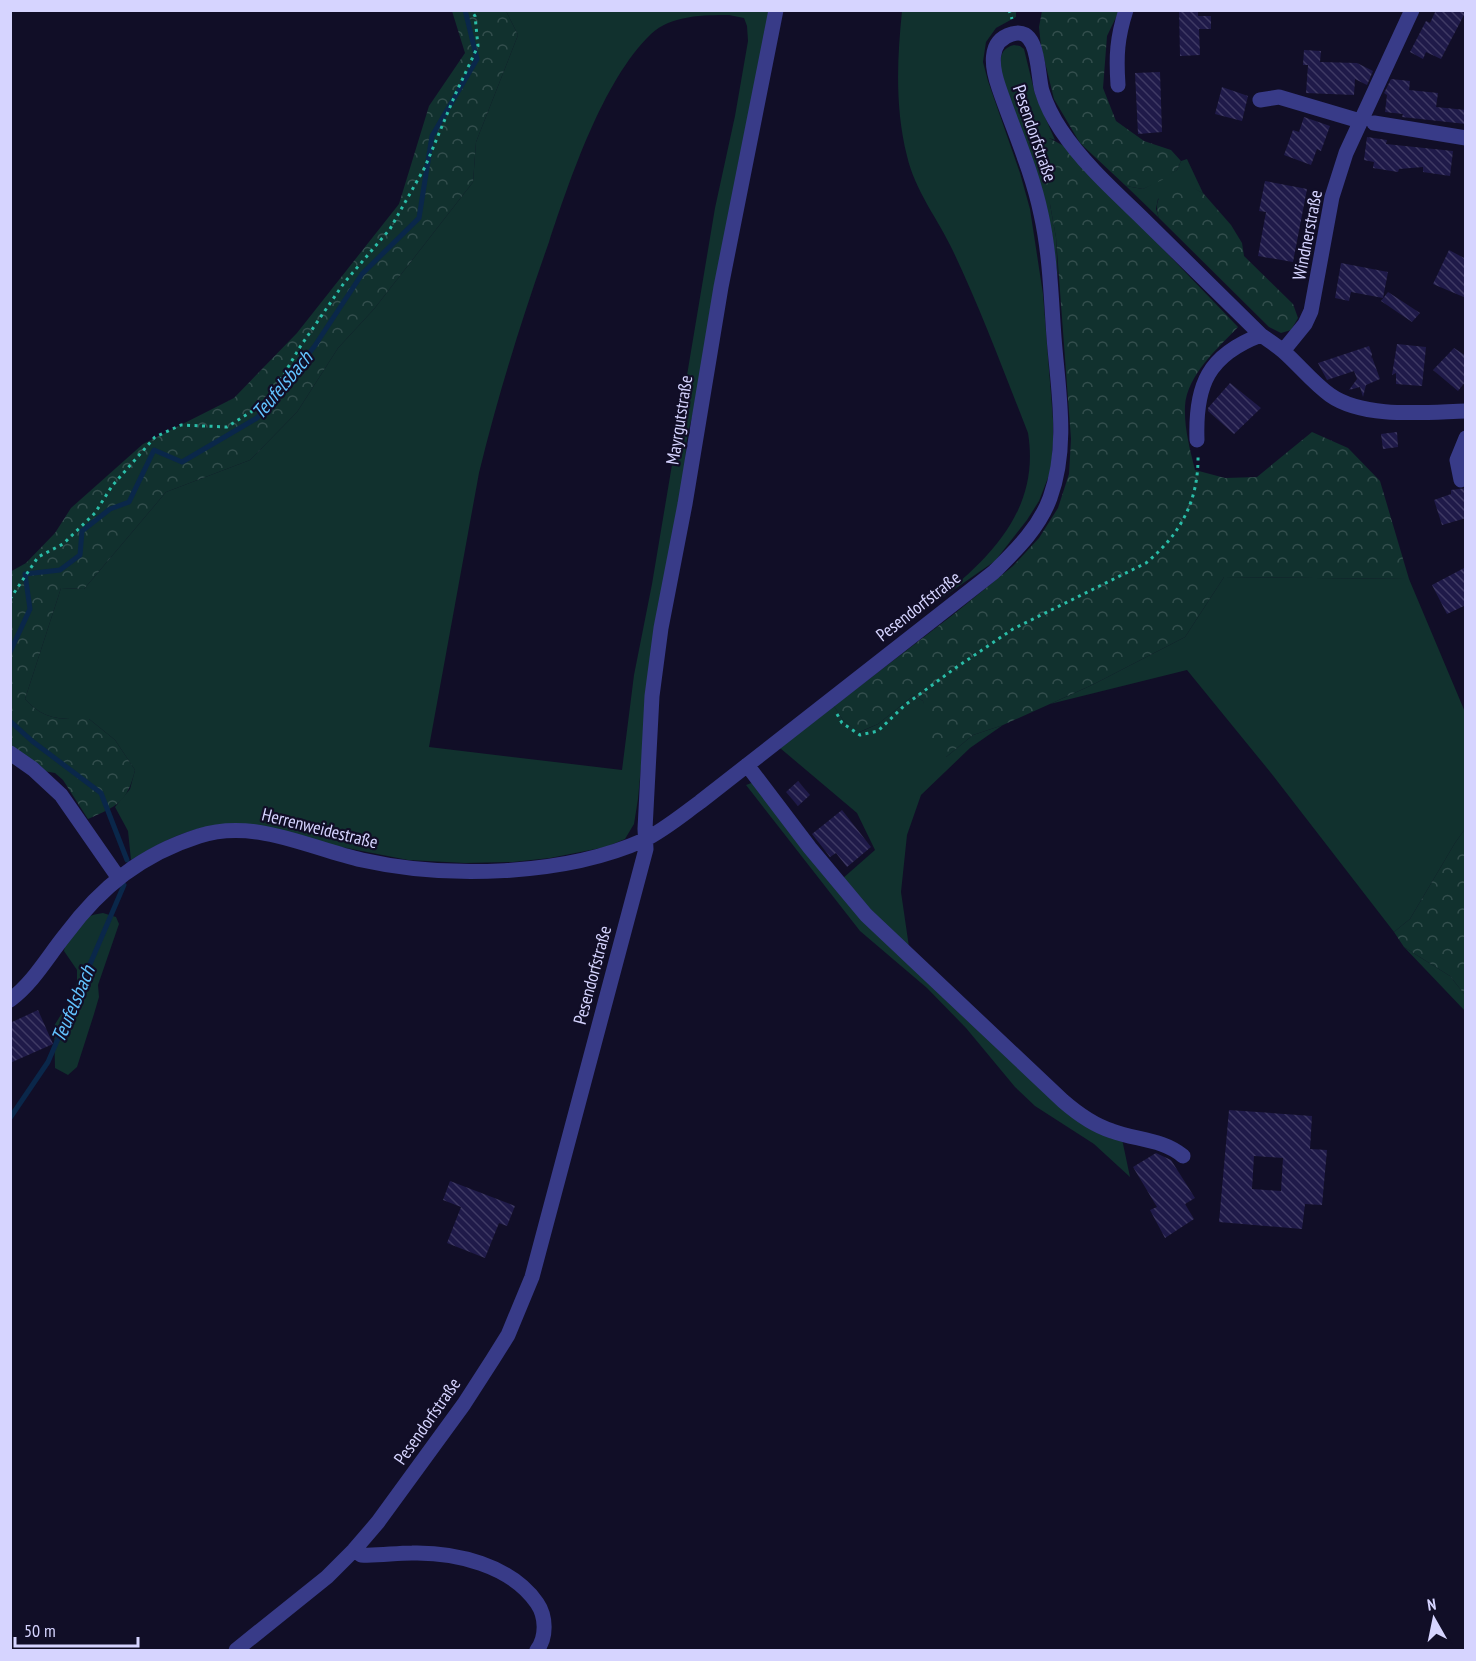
<svg xmlns="http://www.w3.org/2000/svg" width="1476" height="1661" viewBox="0 0 1476 1661" font-family="'PT Sans Narrow',sans-serif">
  <style>
    .grass { fill: #11312e; fill-rule: evenodd }
    .forest { fill: url(#forest-crowns) }
    .lines { fill: none; stroke-linecap: round; stroke-linejoin: round }
    .stream { stroke: #0a274a; stroke-width: 5 }
    .building { fill: url(#building-back-hatch); fill-rule: evenodd }
    .path { stroke: #2abda8; stroke-width: 3; stroke-dasharray: 3 4.5; stroke-linecap: butt }
    .minor { stroke: #383b88; stroke-width: 15 }
    .labels { text-anchor: middle; dominant-baseline: central; stroke-width: 4.5; stroke-linejoin: round; paint-order: stroke }
    .street-label { font-size: 18px; fill: #d6d4ff; stroke: #110e27 }
    .water-label { font-size: 20px; font-style: italic; fill: #62c3ff; stroke: #110e27 }
  </style>
  <defs>
    <pattern id="forest-crowns" width="20" height="18" patternUnits="userSpaceOnUse" patternTransform="scale(1.5)"><rect width="20" height="18" fill="#11312e"/><path d="M2 6a3 3 0 1 1 6 0M12 15a3 3 0 1 1 6 0" fill="none" stroke="#334e4d"/></pattern>
    <pattern id="building-back-hatch" width="6" height="6" patternUnits="userSpaceOnUse" patternTransform="scale(1.5)"><rect width="6" height="6" fill="#1f1a49"/><path d="M-1 5l2 2M0 0l6 6M5-1l2 2" fill="none" stroke="#3f3a64"/></pattern>
  </defs>
  <rect width="100%" height="100%" fill="#110e27"/>
  <path class="grass" d="M506 11H770L698 396C692 418 684 440 686 464L643 745 638 799 634 824 625 839 606 847 550 858 513 862 465 863 408 860 223 824C186 829 163 841 131 860L128 831 115 807 130 789 135 770 115 740 89 719C61 719 45 721 25 699L61 588 84 589 166 492 250 460 297 412 338 348 374 309 473 182 476 142 518 35ZM729 15 744 18 747 26 748 41 735 116 715 208 652 584 634 675 622 770 429 747 479 473C498 395 522 318 549 242 570 179 603 80 651 34 671 15 704 15 729 15Z
    M902 11H1016V17L996 28 986 42 983 62 988 81 1020 173 1030 209 1043 294 1053 420V443L1051 470 1039 501 1027 520 995 561 929 607C986 562 1041 513 1028 433 1004 372 981 310 953 251 938 219 915 191 907 156 895 108 897 60 902 11Z
    M1014 45 1020 46 1024 49 1035 94 1055 140 1049 138 1050 204 1056 237 1058 279 1052 234 1001 72C999 60 1000 48 1014 45Z
    M1187 159 1203 193 1188 186 1158 199 1156 209 1159 218 1126 186 1143 189 1177 170 1181 161Z
    M1224 577 1409 579 1465 712V829L1455 843 1410 919 1394 932 1271 773 1187 670 1050 704 1092 685 1185 637Z
    M914 695 923 701 946 757 973 735 1003 725 970 748 921 795 907 835 901 892 909 947 1052 1085 1122 1139 1130 1177 1094 1144 1035 1106 1015 1087 966 1028 927 988 860 931 746 785 765 778 842 879 875 850 857 813 780 748 834 706 843 720 860 732 878 724Z
    M103 913 116 917 119 924 98 985 99 997 94 1014 77 1067 68 1075 55 1068 54 1026 70 1000 77 982V970L64 951C69 929 79 916 103 913Z
    M1404 947 1450 976 1465 995V1011Z"/>
  <path class="forest" d="M452 11H506L518 35 476 142 473 182 374 309 338 348 297 412 250 460 166 492 84 589 61 588 25 699C45 721 61 719 89 719L115 740 135 770C127 803 117 806 88 819L63 780 55 773 44 771 11 746 10 572 26 563 55 533 71 508 143 444 234 398 297 333 399 204 429 106 465 53Z
    M1042 11H1119L1107 36 1103 88 1116 121 1144 141 1171 150 1181 161 1177 170 1162 180 1143 189 1126 186 1080 143 1054 99 1041 46 1039 27Z
    M1049 138 1064 146 1238 327C1218 348 1187 375 1185 406 1184 428 1190 449 1195 470L1225 478 1257 477 1312 432 1348 448 1380 481 1409 579 1224 577 1185 637 1092 685 1003 725 973 735 946 757 937 758 923 701 914 695 878 724 859 732 843 720 834 706 954 614 1013 566 1039 538 1058 508 1069 474 1071 439 1056 237 1050 204 1036 155 1037 145 1042 139Z
    M1188 185 1203 193 1231 225 1242 243 1244 256 1293 304 1298 318 1291 330 1281 333 1269 327 1159 218C1155 207 1157 200 1163 191Z
    M1465 829V995L1450 976 1404 947 1394 932 1410 919 1455 843Z"/>
  <g class="lines">
    <path class="stream" d="M10 652 30 609 25 574 60 570 80 555 82 531 110 509 129 502 154 450 182 462 257 418 314 347 362 274 419 218 432 136 477 59 465 10
      M10 721 32 741 101 793 127 860
      M10 1118 48 1062 124 885"/>
  </g>
  <path class="building" d="M1179 10H1198V16H1211V29H1199L1200 55 1180 56Z
    M1436 10 1466 11 1441 59 1426 52 1423 59 1410 52 1426 21 1430 23Z
    M1304 50 1321 51 1320 62 1357 63 1373 71 1367 85 1355 79 1354 95 1306 93 1308 65H1303Z
    M1160 72 1162 132 1138 134 1135 73Z
    M1391 79 1410 81 1409 90 1438 93 1436 107 1466 110V124L1402 117 1403 114 1385 112 1387 95 1384 93Z
    M1222 87 1248 96 1242 121 1215 114Z
    M1304 117 1330 126 1321 151 1317 149 1311 165 1284 155 1293 130 1299 132Z
    M1367 137 1387 140 1386 144 1453 151 1450 176 1423 172V167L1399 169 1398 172 1373 168 1374 162 1364 160Z
    M1265 181 1307 189 1293 262 1258 256 1266 212 1259 211Z
    M1449 250 1466 259V298L1433 284Z
    M1341 263 1388 272 1383 298 1351 292 1349 301 1335 298Z
    M1388 292 1420 313 1412 322 1381 301Z
    M1397 344 1426 347 1422 386 1396 384V373L1392 375Z
    M1369 346 1372 354 1371 359 1372 357 1380 379 1366 385 1363 397 1360 387 1349 390 1357 379 1354 371 1327 380 1318 363Z
    M1454 348 1466 356V381L1458 391 1433 370Z
    M1230 383 1261 408 1234 434 1208 411V408Z
    M1397 432 1398 447 1383 449 1381 434Z
    M1466 488V518L1442 525 1434 500 1451 494V490Z
    M1466 567V605L1447 614 1432 585Z
    M798 781 810 795 798 806 786 792Z
    M842 810 871 847 847 867 836 853 830 857 812 834Z
    M38 1010 53 1044 10 1063V1023Z
    M1229 1110 1312 1116 1310 1149 1327 1150 1322 1205 1305 1204 1302 1229 1219 1222ZM1254 1156 1283 1158 1281 1191 1252 1189Z
    M1156 1153 1171 1160 1195 1198 1185 1204 1194 1219 1165 1238 1150 1210 1157 1207 1133 1167Z
    M450 1181 515 1206 507 1226 499 1223 485 1258 447 1243 461 1207 443 1200Z"/>
  <g class="lines">
    <path class="path" d="M1009 10 1012 19
      M10 599 38 557 63 544 95 513 112 486 155 437 181 425 227 427 268 401 300 347 344 283 390 229 425 167 455 95 478 46 475 16 471 10
      M837 714 842 723 860 735 878 731 905 705 954 669 1013 629 1146 563C1181 534 1199 500 1198 454"/>
    <path class="minor" d="M1118 85C1116 56 1117 38 1126 10
      M1260 100 1279 97 1360 121
      M1374 123 1466 138
      M1283 351 1305 324 1311 311 1332 197 1346 153 1412 10
      M1197 440C1195 385 1208 355 1261 335
      M1461 480 1457 460 1466 438
      M10 753 33 769 61 795 118 877
      M747 765 810 848 866 915 1063 1101C1078 1114 1093 1125 1112 1131 1136 1140 1163 1139 1183 1156
      M10 1000C34 982 48 956 66 934 101 887 142 854 199 836 254 818 309 848 362 860 446 879 564 876 644 840 664 830 682 815 700 802L994 572C1016 550 1039 528 1050 498 1069 446 1058 390 1054 337 1051 296 1050 254 1041 214 1032 171 1013 129 999 88 992 68 987 41 1012 34 1040 25 1037 75 1042 91 1046 104 1053 118 1061 130 1083 163 1113 190 1141 217 1181 256 1221 296 1261 335 1268 340 1276 345 1283 351 1299 365 1313 383 1330 395 1364 419 1426 412 1466 411
      M354 1550 361 1555C378 1556 395 1553 412 1553 455 1552 511 1565 537 1603 546 1616 547 1637 537 1650
      M236 1650 327 1577 354 1550 378 1522 464 1404 493 1359 508 1335 532 1277 646 849 645 829 652 696 661 628 685 504 721 287 776 10"/>
  </g>
  <g class="labels">
    <g class="street-label">
      <text transform="translate(1035 133) rotate(71)">Pesendorfstraße</text>
      <text transform="translate(1307 235) rotate(-79)">Windnerstraße</text>
      <text transform="translate(679 420) rotate(-81)">Mayrgutstraße</text>
      <text transform="translate(918 606) rotate(-38)">Pesendorfstraße</text>
      <text transform="translate(320 828) rotate(14)">Herrenweidestraße</text>
      <text transform="translate(592 975) rotate(-75)">Pesendorfstraße</text>
      <text transform="translate(427 1421) rotate(-55)">Pesendorfstraße</text>
    </g>
    <g class="water-label">
      <text transform="translate(282 385) rotate(-50)">Teufelsbach</text>
      <text transform="translate(73 1004) rotate(-67)">Teufelsbach</text>
    </g>
  </g>
  <rect width="1476" height="1661" fill="none" stroke="#d6d4ff" stroke-width="24"/>
  <g transform="translate(1434 1619) rotate(351)" stroke="#110e27" stroke-width="4.5" paint-order="stroke">
  <path d="M0-4.5L10 22L0 15L-10 22Z" fill="#d6d4ff"/>
  <text y="-9" font-size="16" font-weight="bold" text-anchor="middle" fill="#d6d4ff">N</text>
  </g>
  <path d="M15 1637v9h123v-9" fill="none" stroke="#d6d4ff" stroke-width="3"/>
  <text x="24" y="1637" font-size="18" fill="#d6d4ff" stroke="#110e27" stroke-width="4.5" paint-order="stroke">50 m</text>
</svg>
